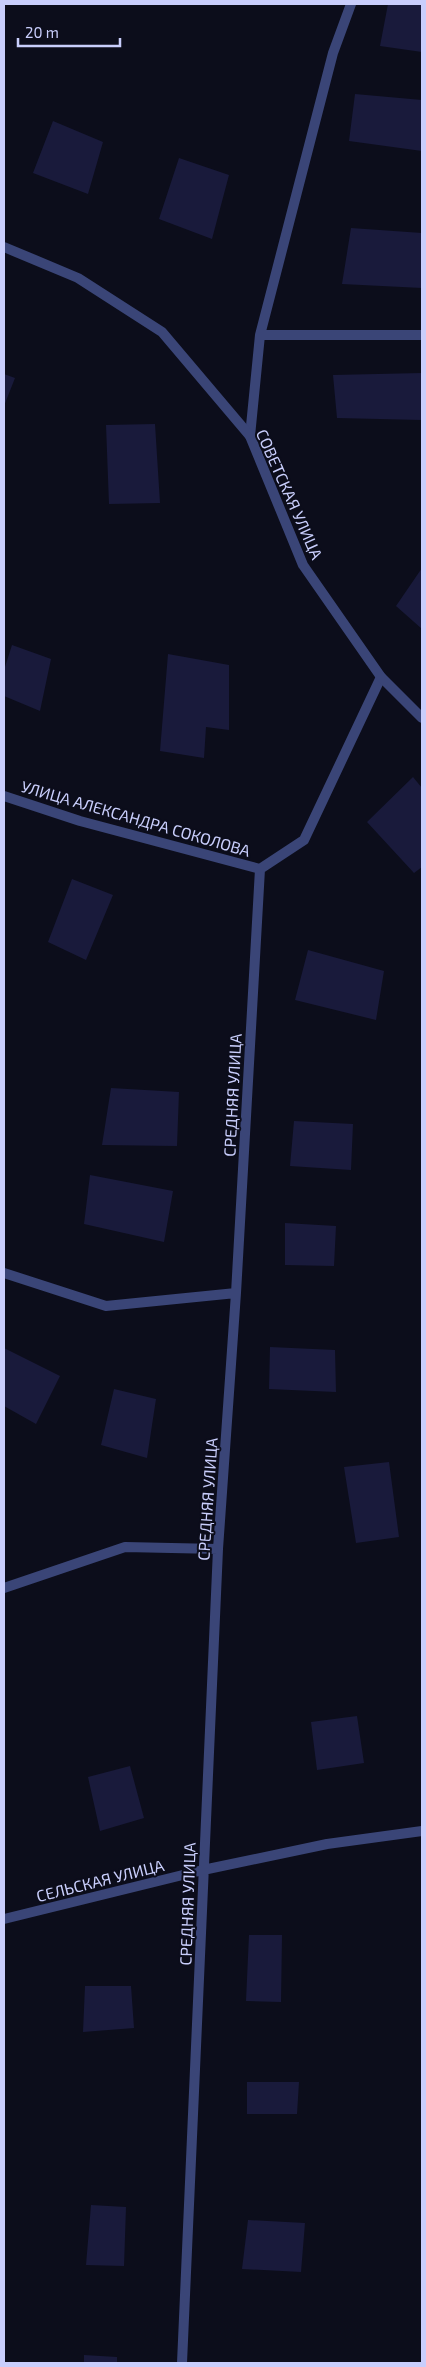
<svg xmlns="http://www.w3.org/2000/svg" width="426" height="2367" viewBox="0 0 426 2367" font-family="'Exo 2',sans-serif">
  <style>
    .building { fill: #191a3b }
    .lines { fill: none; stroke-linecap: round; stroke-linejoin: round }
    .minor { stroke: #3a4577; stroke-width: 10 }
    .tertiary { stroke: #3a4577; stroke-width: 10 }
    .labels { text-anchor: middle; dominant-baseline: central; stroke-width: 4; stroke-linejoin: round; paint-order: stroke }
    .street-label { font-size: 16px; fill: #c9cefc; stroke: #0c0d1b }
  </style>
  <rect width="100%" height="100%" fill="#0c0d1b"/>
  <path class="building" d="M388 4H422V52L380 46Z
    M355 94 422 100V151L349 141Z
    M53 121 103 142 88 194 33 173Z
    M179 158 229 175 212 239 159 219Z
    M351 228 422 233V288L342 284Z
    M422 373V420L337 418 333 375Z
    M4 374 15 378 4 406Z
    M155 424 160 503 109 504 106 425Z
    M422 568V629L396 606Z
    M12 645 51 659 40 711 4 696V670Z
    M168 654 229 665V730L206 727 204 758 160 751Z
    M413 777 422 788V867L414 873 367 822Z
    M72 879 113 895 86 960 48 942Z
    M308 950 384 971 376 1020 295 1000Z
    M111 1088 179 1092 177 1146 102 1145Z
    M294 1121 353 1124 351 1170 290 1166Z
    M90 1175 173 1191 164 1242 84 1224Z
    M285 1223 336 1226 334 1266 285 1265Z
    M270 1347 335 1350 336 1392 269 1389Z
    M4 1348 60 1376 36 1424 4 1406Z
    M114 1389 156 1399 147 1458 101 1445Z
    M389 1462 399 1537 356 1543 344 1467Z
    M357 1716 364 1763 317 1770 311 1722Z
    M130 1766 144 1818 100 1831 88 1777Z
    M249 1935H282L281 2002 246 2001Z
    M85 1986H131L134 2028 83 2032Z
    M247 2082H299L297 2114H247Z
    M91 2205 126 2207 124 2266 86 2265Z
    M248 2220 305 2223 301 2272 242 2269Z
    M84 2355 117 2357V2363H84Z"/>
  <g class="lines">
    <path class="minor" d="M260 335H422
      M250 436 260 335 333 53 351 4
      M4 796 80 821 260 869
      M4 1273 106 1306 236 1293
      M4 1588 125 1547 218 1549
      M4 1919 203 1870 327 1844 422 1831
      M182 2363 218 1549 236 1293 260 869 304 840 381 677"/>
    <path class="tertiary" d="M4 247 78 278 162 332 250 436 303 565 381 677 422 718"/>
  </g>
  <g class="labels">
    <g class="street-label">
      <text transform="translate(290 494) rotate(66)">СОВЕТСКАЯ УЛИЦА</text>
      <text transform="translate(136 818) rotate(16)">УЛИЦА АЛЕКСАНДРА СОКОЛОВА</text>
      <text transform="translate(232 1095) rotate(-87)">СРЕДНЯЯ УЛИЦА</text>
      <text transform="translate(207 1499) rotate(-86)">СРЕДНЯЯ УЛИЦА</text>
      <text transform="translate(100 1880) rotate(-14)">СЕЛЬСКАЯ УЛИЦА</text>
      <text transform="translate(187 1904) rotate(-88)">СРЕДНЯЯ УЛИЦА</text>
    </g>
  </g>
  <rect width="426" height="2367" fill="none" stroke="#c9cefc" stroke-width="10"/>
  <path d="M18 38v8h102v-8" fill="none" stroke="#c9cefc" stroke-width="2.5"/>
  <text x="25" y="38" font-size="15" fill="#c9cefc" stroke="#0c0d1b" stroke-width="4" paint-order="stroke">20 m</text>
</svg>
